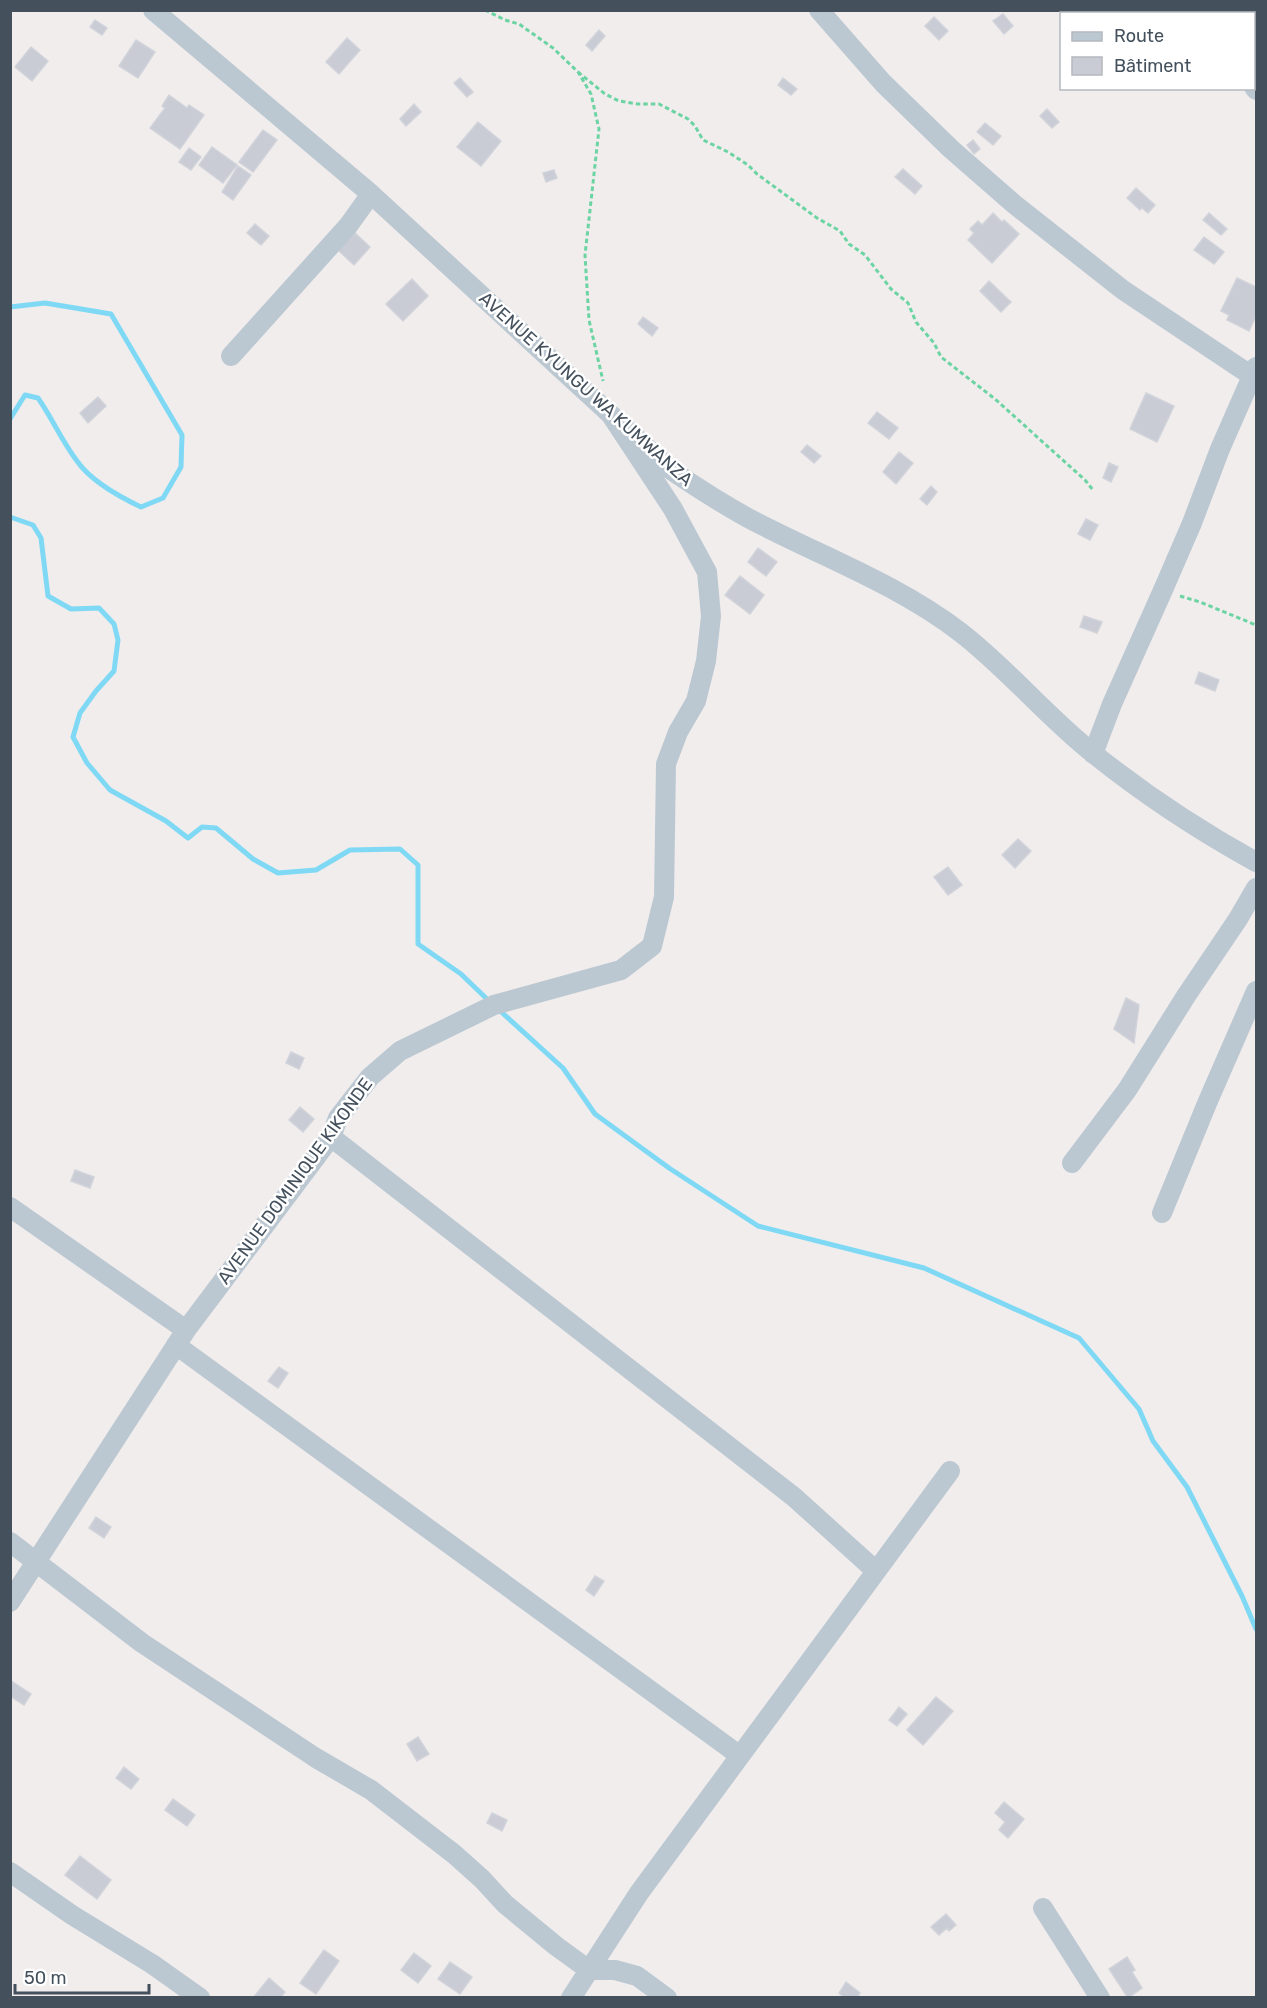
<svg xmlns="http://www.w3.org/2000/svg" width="1267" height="2008" viewBox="0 0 1267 2008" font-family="Rubik,sans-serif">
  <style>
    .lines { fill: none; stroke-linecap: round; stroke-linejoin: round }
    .stream { stroke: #80d9f4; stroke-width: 5 }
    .building { fill: #c9ccd4; stroke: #d1d3da; stroke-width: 1.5 }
    .path { stroke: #6cd4a3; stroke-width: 3; stroke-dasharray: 4.5 3; stroke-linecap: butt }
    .minor { stroke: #bcc8d1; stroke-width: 20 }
    .labels { text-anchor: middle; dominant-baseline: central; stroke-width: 5; stroke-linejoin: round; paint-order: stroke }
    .street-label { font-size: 18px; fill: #44515d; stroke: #fff }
  </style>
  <rect width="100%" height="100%" fill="#f1eded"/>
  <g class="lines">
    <path class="stream" d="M10 307 45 303 111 314 182 435 181 467 163 498 141 507C120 497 90 480 77 461 62 441 52 418 38 398L25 395 10 419
      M10 517 33 525 41 538 48 596 71 609 99 608 114 624 118 640 114 671 96 691 80 713 73 737 87 763 110 790 166 821 188 838 202 827 216 828 253 859 278 873 316 870 350 850 400 849 418 865V944L461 974 490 1002
      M497 1008 563 1068 595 1114 669 1168 758 1226 924 1268 1079 1338 1139 1409 1153 1441 1187 1487 1242 1596 1256 1629"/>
  </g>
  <path class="building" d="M1003 14 1013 26 1004 34 993 21Z
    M934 17 948 31 939 40 925 26Z
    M95 20 107 28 102 35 90 27Z
    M599 30 605 36 592 51 586 45Z
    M347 38 360 50 339 74 326 62Z
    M136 40 155 52 138 78 119 66Z
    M31 47 48 61 32 81 15 67Z
    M460 78 473 92 467 97 454 83Z
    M783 78 797 89 791 95 778 85Z
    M169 95 187 108 189 105 204 115 180 149 150 128 165 108 162 106Z
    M414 104 421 112 406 126 400 119Z
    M1047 109 1059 122 1052 128 1040 116Z
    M478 122 501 141 481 166 457 147Z
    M985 123 1001 136 993 145 977 132Z
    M263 130 277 140 253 172 239 162Z
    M973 140 980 149 974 154 967 145Z
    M212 147 237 165 223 183 199 165Z
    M189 148 201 157 191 170 179 162Z
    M238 166 251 175 233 200 222 192Z
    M903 169 922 186 915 194 895 177Z
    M554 170 557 178 546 182 543 173Z
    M1136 188 1155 205 1148 213 1142 208 1140 210 1127 198Z
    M993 213 1002 222 1004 220 1019 234 992 263 968 240 974 233 970 229 978 221 982 225Z
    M1209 213 1227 229 1221 235 1203 220Z
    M255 224 269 236 261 245 247 233Z
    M355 233 370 247 354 265 338 250Z
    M1204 237 1224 252 1214 264 1194 250Z
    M1237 278 1256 287V316L1249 331 1227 320 1229 315 1221 311Z
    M412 279 428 296 403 321 386 304Z
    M989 281 1011 302 1001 312 980 291Z
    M643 317 658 328 652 336 638 324Z
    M1146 393 1174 406 1157 442 1130 429Z
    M98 397 106 406 88 423 80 413Z
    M877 412 898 428 889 439 868 423Z
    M807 445 821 456 814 463 801 452Z
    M899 452 913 463 896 484 883 472Z
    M1109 463 1118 467 1111 482 1103 478Z
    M931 486 937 492 927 505 920 499Z
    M1086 519 1098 525 1090 540 1078 534Z
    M758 548 777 562 766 576 748 562Z
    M740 576 764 595 750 614 725 595Z
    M1084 616 1102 622 1097 633 1080 627Z
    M1199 672 1219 680 1215 691 1195 683Z
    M1018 839 1031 851 1015 868 1002 855Z
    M948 867 962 885 948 895 934 877Z
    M1126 998 1139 1005 1134 1043 1114 1029Z
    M291 1052 304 1058 299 1069 286 1063Z
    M300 1107 314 1119 303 1132 289 1120Z
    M75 1170 94 1177 90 1188 71 1181Z
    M279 1367 288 1373 278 1388 268 1381Z
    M96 1517 111 1527 104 1538 89 1528Z
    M595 1576 604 1581 594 1596 586 1590Z
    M10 1680 31 1694 24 1705 10 1696Z
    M936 1697 953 1711 923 1745 907 1730Z
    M899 1707 907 1714 897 1726 889 1720Z
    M418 1737 429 1754 417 1761 407 1744Z
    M124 1767 139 1779 131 1789 116 1778Z
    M173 1799 195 1815 187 1826 165 1810Z
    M1004 1802 1024 1819 1008 1838 999 1830 1005 1822 995 1813Z
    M492 1813 507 1820 502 1831 487 1823Z
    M80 1856 111 1880 97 1899 65 1875Z
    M946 1914 956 1925 949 1931 947 1928 939 1935 931 1927Z
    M324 1950 339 1961 316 1994 300 1983Z
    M414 1953 431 1966 418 1983 401 1970Z
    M1127 1957 1135 1970 1132 1972 1142 1988 1128 1998 1109 1969Z
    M450 1962 472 1977 460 1994 438 1979Z
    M269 1978 285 1992 280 1998H253Z
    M846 1982 860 1993 857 1998H845L839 1993Z"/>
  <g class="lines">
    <path class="path" d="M485 10 505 20 519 24 553 48 578 72 591 94 599 129 585 255 589 320 603 381
      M578 72 605 94 619 101 638 104H659L688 119 695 126 703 140 728 152 748 165 757 174 817 218 840 231 849 244 865 255 891 289 908 303 916 322 934 343 941 357 995 399 1085 480 1093 490
      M1180 596 1200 602 1256 625"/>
    <path class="minor" d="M153 10 371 194 671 470C696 487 721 503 748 518 818 555 896 583 960 632 1008 669 1047 717 1094 754 1145 795 1200 831 1256 862
      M819 10 883 83 951 149 1014 204 1123 290 1252 376
      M1175 10 1178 14
      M1254 87 1256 90
      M231 356 348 226 371 194
      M1093 754 1112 704 1163 590 1192 523 1220 449 1256 367
      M331 1137 794 1497 876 1571
      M1072 1163 1127 1090 1186 996 1238 919 1256 888
      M10 1207 186 1330
      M1162 1213 1208 1101 1256 991
      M176 1345 739 1755
      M10 1542 142 1643 316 1758 371 1790 454 1854 482 1879 505 1904 556 1946 589 1970H615L637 1976 667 1998
      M10 1602 186 1330 331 1137 338 1118 370 1077 400 1051 494 1005 621 970 652 946 664 897 666 764 678 732 696 701 706 661 711 616 707 572 673 509 611 415
      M10 1872 72 1915 152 1964 200 1998
      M1043 1908 1100 1998
      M571 1998 639 1893 950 1471"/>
  </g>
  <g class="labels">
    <g class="street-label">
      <text transform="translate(586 389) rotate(42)">AVENUE KYUNGU WA KUMWANZA</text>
      <text transform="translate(295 1181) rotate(-54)">AVENUE DOMINIQUE KIKONDE</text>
    </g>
  </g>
  <rect width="1267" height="2008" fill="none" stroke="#44515d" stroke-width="24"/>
  <rect x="1060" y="12" width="195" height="78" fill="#ffffff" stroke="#b4b9be" stroke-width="1.5"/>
  <rect x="1072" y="32" width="30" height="9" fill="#bcc8d1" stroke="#b4b9be" stroke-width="1.5"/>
  <text x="1114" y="42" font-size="18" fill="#44515d">Route</text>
  <rect x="1072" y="57" width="30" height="18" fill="#c9ccd4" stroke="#b4b9be" stroke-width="1.5"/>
  <text x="1114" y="72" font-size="18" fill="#44515d">Bâtiment</text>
  <path d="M15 1984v9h134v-9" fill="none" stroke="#44515d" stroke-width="3"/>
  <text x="24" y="1984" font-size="18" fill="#44515d" stroke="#ffffff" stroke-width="4.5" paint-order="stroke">50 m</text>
</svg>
